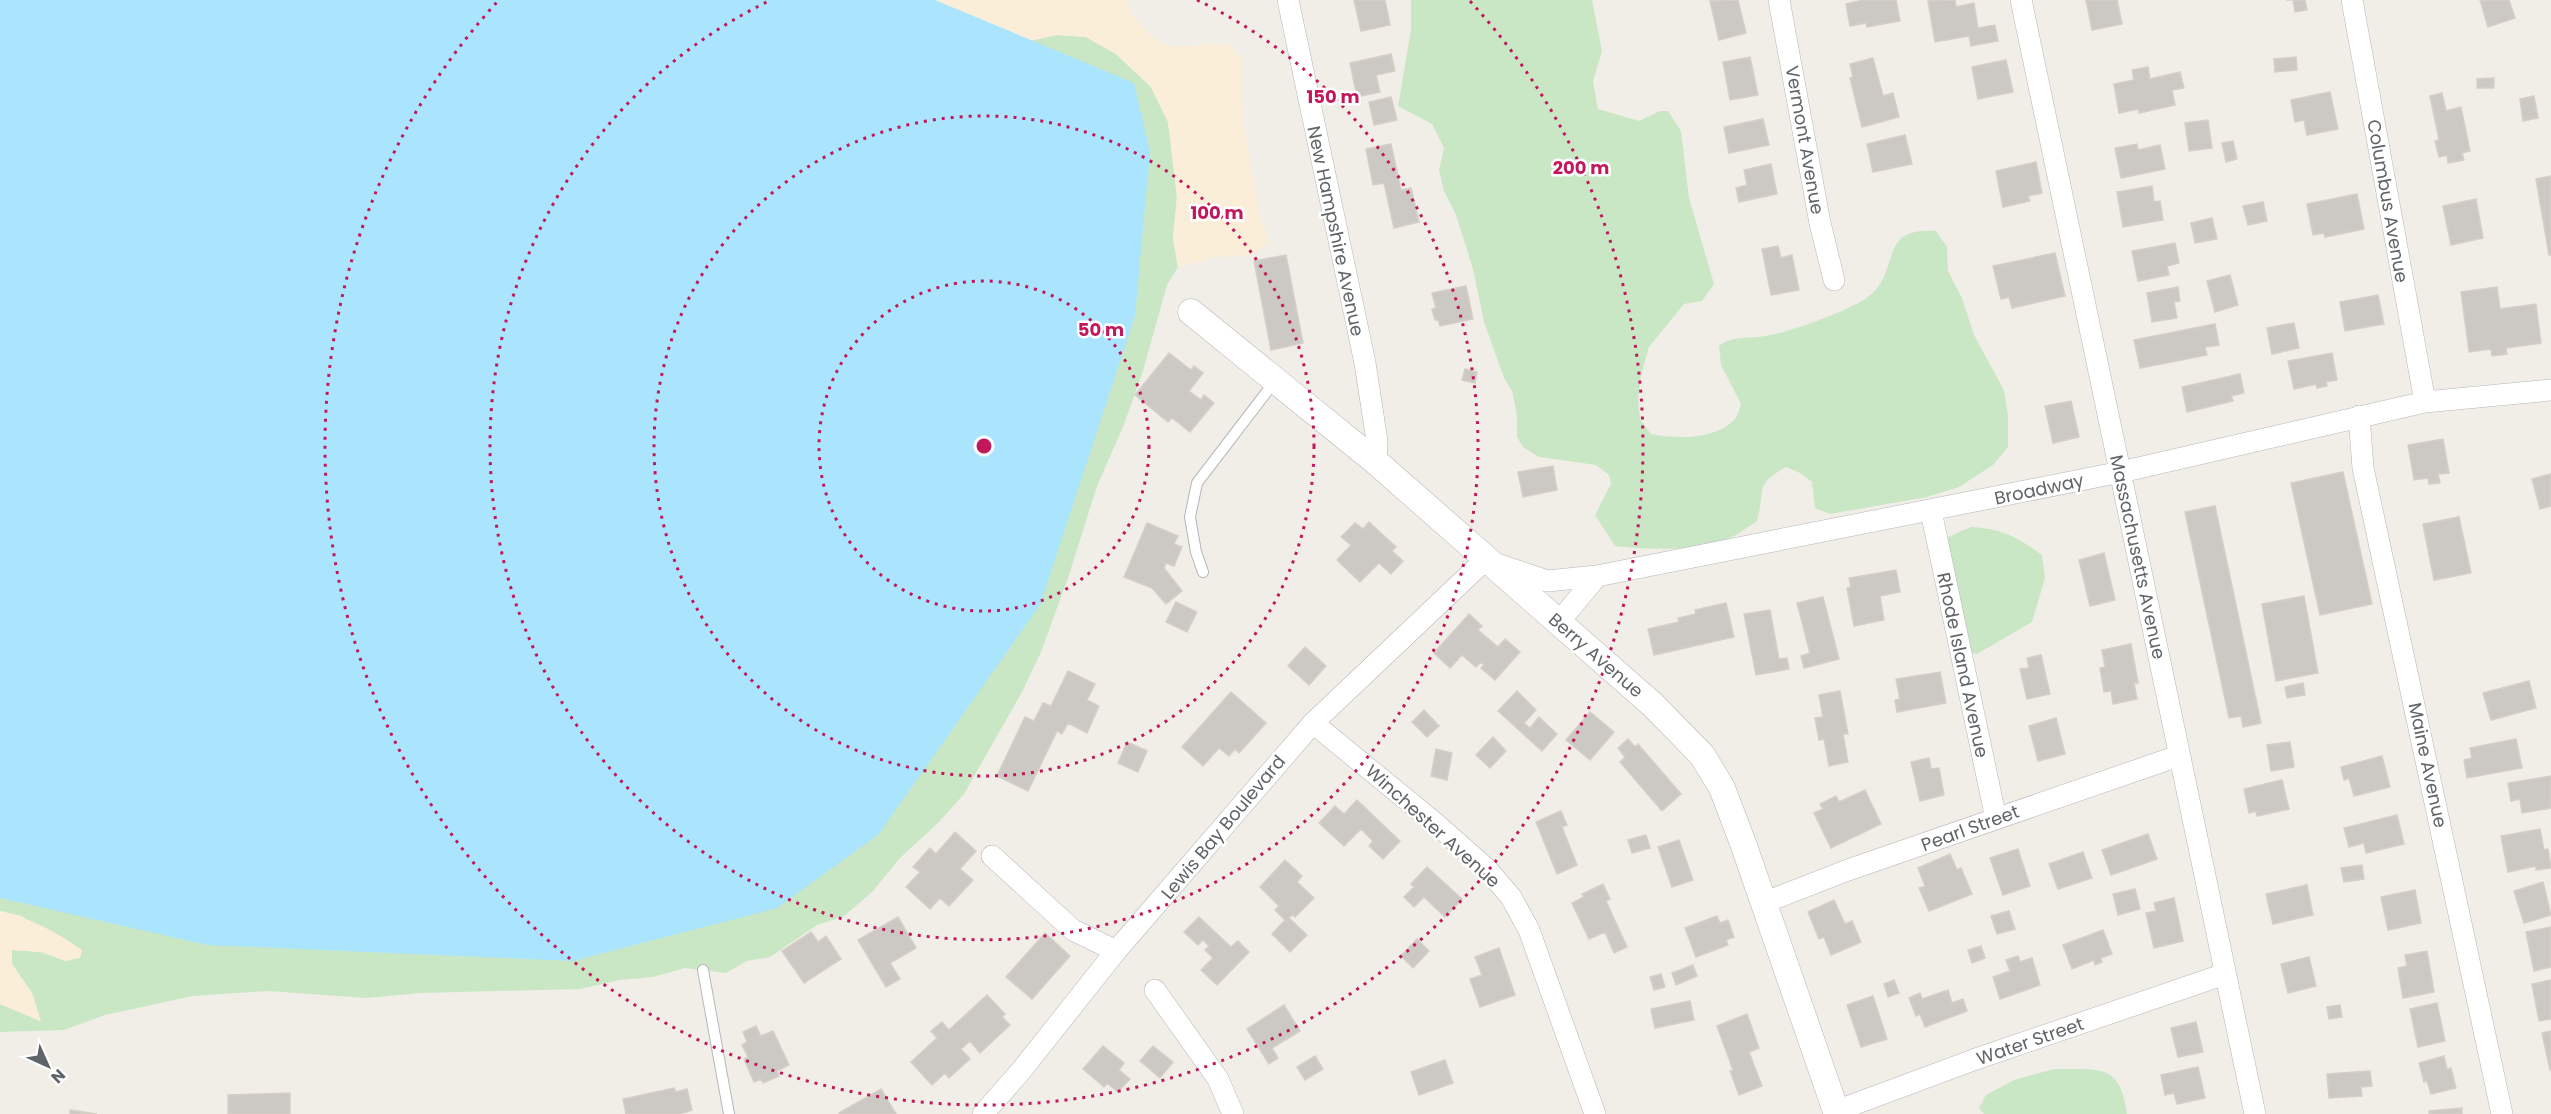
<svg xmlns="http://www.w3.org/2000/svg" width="2551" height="1114" viewBox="0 0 2551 1114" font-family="Poppins,sans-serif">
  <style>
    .green { fill: #cae7c5 }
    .sand { fill: #faeed9 }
    .water { fill: #abe4fd }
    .building { fill: #ccc9c5; stroke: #d5cfc6; stroke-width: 1.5 }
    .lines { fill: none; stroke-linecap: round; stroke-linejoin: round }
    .service-casing { stroke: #b3b6ba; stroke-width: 12 }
    .minor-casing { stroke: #b3b6ba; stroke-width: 22 }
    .tertiary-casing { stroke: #b3b6ba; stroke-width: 27 }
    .service { stroke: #fff; stroke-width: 10 }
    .minor { stroke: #fff; stroke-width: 21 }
    .tertiary { stroke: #fff; stroke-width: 26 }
    .ring { fill: none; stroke: #c2185b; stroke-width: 3; stroke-dasharray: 3 6 }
    .labels { text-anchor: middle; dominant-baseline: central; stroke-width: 5; stroke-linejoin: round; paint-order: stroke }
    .street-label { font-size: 18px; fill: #5f6468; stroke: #fff }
    .centre { fill: #c2185b; stroke: #fff; stroke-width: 3 }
    .ring-label { font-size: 18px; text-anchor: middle; font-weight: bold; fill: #c2185b; stroke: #fff; stroke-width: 5; stroke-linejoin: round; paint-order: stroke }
  </style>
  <rect width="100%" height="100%" fill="#f1eee8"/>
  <path class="green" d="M1411 0H1592L1602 51 1593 81 1598 109 1639 121 1660 111H1668L1681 131 1689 198 1714 284 1702 301 1684 304 1649 347 1641 375 1638 399 1640 419 1651 434C1676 439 1713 440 1733 421 1737 418 1739 410 1741 404L1721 365 1719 346C1733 335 1749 339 1766 336 1793 331 1842 313 1865 299 1904 274 1874 226 1936 231L1947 247 1948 271 1962 298 1974 335 2004 390 2008 415V447L1993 465 1959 487 1927 497 1830 514 1815 508 1812 482 1800 473 1786 467C1753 485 1766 490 1757 521 1749 526 1742 532 1734 536 1702 552 1649 550 1615 546L1595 515 1611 484 1609 475 1596 465 1539 457 1523 447 1517 437V415L1512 391 1504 378 1484 322 1473 269 1456 215 1444 191 1439 170 1444 148 1432 124 1398 106 1411 30Z
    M1057 35 1086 37 1116 54 1151 87 1168 122 1177 197 1173 238 1178 267 1167 285 1143 371 1123 427 1097 486 1069 575 1041 652 1022 692 964 794 939 822 900 858 872 892 844 916 817 925 770 957 747 961 726 973 685 968 653 977 619 980 581 989 420 993 367 998 268 991 193 996 105 1015 64 1030 0 1032V1004L40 1021 32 993 12 964V950L41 952 66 961 22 916 0 911V781L1024 42Z
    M1971 527C2001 528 2019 538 2042 555L2045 578 2032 622 1977 654 1968 653 1946 538Z
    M2054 1069C2097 1070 2120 1061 2127 1114H1984L1979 1108 1986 1095 2014 1080Z"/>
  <path class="sand" d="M924 0H1126C1128 10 1134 16 1140 24 1170 62 1192 38 1231 45L1242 60C1238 111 1251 165 1260 215 1262 224 1268 232 1269 241 1250 259 1249 255 1226 256 1210 258 1194 264 1178 267L1173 238 1177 197 1168 122 1151 87 1116 54 1086 37 1057 35 1024 42Z
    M0 911C31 918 56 932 82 950L80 958 66 961 41 952 12 950V964L32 993 41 1021 0 1004Z"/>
  <path class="water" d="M0 0H935L1134 83 1150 152 1135 316 1040 605 878 835 777 908 573 961 207 945 0 898Z"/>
  <path class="building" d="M1354 0H1385L1390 25 1361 31Z
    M1738 0 1746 33 1719 40 1710 1Z
    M1863 0H1896L1900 21 1867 27 1866 23 1850 26 1846 4Z
    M1955 0 1956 7 1974 3 1978 28 1995 25 1998 41 1971 46 1969 36 1935 42 1928 1Z
    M2086 0H2117L2122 24 2092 30Z
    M2286 0H2305L2307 10 2295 12 2293 0Z
    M2480 0H2509L2515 18 2488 27Z
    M1391 54 1395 71 1376 75 1380 92 1357 97 1350 63Z
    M1750 57 1758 95 1730 100 1723 62Z
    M2296 57 2297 70 2275 72 2274 59Z
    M1873 58 1883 96 1893 93 1899 117 1862 127 1850 78 1853 77 1850 64Z
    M2006 60 2013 92 1978 99 1972 67Z
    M2148 67 2150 79 2180 72 2184 88 2172 90 2175 105 2139 113 2138 109 2119 113 2114 84 2134 80 2132 70Z
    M2494 78V88H2477V79Z
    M2330 92 2338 129 2307 135 2304 120 2295 122 2291 100Z
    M2442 93 2446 111 2461 107 2470 151 2462 153 2464 160 2448 163 2447 155 2439 157 2435 141 2439 140 2430 96Z
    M2534 96 2538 118 2523 121 2520 99Z
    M1391 97 1397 120 1374 125 1369 102Z
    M1763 119 1769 145 1729 153 1724 127Z
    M2208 120 2212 148 2189 151 2185 123Z
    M1905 135 1912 164 1873 172 1867 144Z
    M2233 141 2237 159 2226 162 2222 143Z
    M1391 144 1401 190 1411 188 1419 222 1394 228 1384 183 1373 185 1366 149Z
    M2137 144 2138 150 2160 145 2165 169 2121 178 2115 148Z
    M2036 162 2042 193 2028 196 2030 201 2003 207 1996 171Z
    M1771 164 1777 194 1739 202 1736 188 1747 185 1744 170Z
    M2551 176V255H2549L2536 179Z
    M2152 186 2154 202 2160 201 2163 220 2123 227 2117 192Z
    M2357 194 2364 229 2325 237 2324 233 2313 235 2307 204Z
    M2476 199 2483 238 2451 245 2443 206Z
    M2263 202 2267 221 2248 225 2243 206Z
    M2212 218 2217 239 2195 243 2191 223Z
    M2175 243 2179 263 2167 266 2169 275 2138 281 2132 251Z
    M1778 246 1781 258 1792 255 1799 290 1771 295 1762 249Z
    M2055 253 2065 296 2012 308 2009 297 2001 299 1993 266Z
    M1286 255 1303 343 1271 350 1254 261Z
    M2230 275 2238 305 2215 312 2207 281Z
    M1466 286 1473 319 1440 326 1438 320H1435L1432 309 1436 308 1432 293Z
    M2178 287 2180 301 2174 302 2177 318 2152 322 2147 293Z
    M2497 287 2500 309 2536 304 2541 343 2506 348 2507 354 2492 356 2491 349 2469 352 2461 292Z
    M2378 295 2384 324 2345 331 2340 302Z
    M2294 323 2299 348 2272 354 2267 328Z
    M2215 324 2219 345 2205 347 2207 355 2140 368 2134 340Z
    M1169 353 1191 370 1194 366 1203 373 1189 391 1201 400 1204 395 1214 403 1190 432 1172 418 1168 422 1135 395Z
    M2332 353 2337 380 2326 382 2327 386 2317 388 2316 384 2294 389 2288 361Z
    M1465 369 1477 372 1475 383 1462 380Z
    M2240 374 2244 393 2231 396 2233 401 2187 412 2182 387Z
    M2071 401 2079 437 2053 443 2045 406Z
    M2443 439 2449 473 2438 474 2440 483 2429 484 2428 478 2414 480 2408 445Z
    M1553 466 1557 490 1523 497 1518 472Z
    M2343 472 2372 604 2320 615 2291 483Z
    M2551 474V506L2540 509 2532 479Z
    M2215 506 2261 723 2243 727 2241 716 2229 718 2185 512Z
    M2459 517 2471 573 2434 580 2423 524Z
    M1369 522 1396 547 1392 551 1403 561 1391 574 1379 563 1360 582 1337 560 1351 545 1341 537 1355 523 1363 529Z
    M1147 523 1178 536 1174 544 1182 547 1174 566 1166 563 1164 568 1182 591 1166 604 1152 588 1124 577Z
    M2104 553 2115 600 2090 606 2079 560Z
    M1896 570 1900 592 1880 596 1884 620 1854 626 1847 588 1851 587 1849 578Z
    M2304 596 2318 673 2276 681 2262 604Z
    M1823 597 1839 659 1804 668 1801 656 1810 653 1797 603Z
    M1176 602 1197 612 1187 632 1166 622Z
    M1726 603 1734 637 1654 655 1648 629 1679 622 1678 618 1696 614 1695 610Z
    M1770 610 1779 659 1787 658 1789 669 1756 675 1744 614Z
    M1469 614 1482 626 1478 630 1498 647 1505 639 1520 652 1495 680 1481 668 1484 665 1481 662 1476 667 1462 655 1450 668 1434 653Z
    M2131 644 2138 683H2134L2137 699 2113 704 2111 691 2104 692 2100 668 2105 667 2102 650Z
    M1305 647 1326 666 1309 685 1288 666Z
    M2041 655 2050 694 2027 699 2020 669 2029 668 2027 658Z
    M1068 671 1095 684 1087 700 1099 706 1087 733 1068 723 1062 734 1057 731 1028 791 997 776 1025 717 1034 721 1043 703 1051 706Z
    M1940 672 1946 703 1897 712 1895 700 1900 699 1896 679Z
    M2529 681 2536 708 2491 720 2483 693Z
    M2303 683 2305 695 2287 698 2285 687Z
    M1517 691 1536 710 1524 723 1530 728 1539 717 1557 734 1542 751 1498 711Z
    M1840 691 1848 734H1843L1848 762 1829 766 1824 739 1819 740 1815 718 1823 717 1819 695Z
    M1231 692 1266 723 1239 753 1235 749 1229 756 1219 748 1203 766 1182 747Z
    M1424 710 1439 726 1427 737 1412 722Z
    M1590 712 1614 732 1590 760 1566 740Z
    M2056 718 2065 754 2038 761 2029 726Z
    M1493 737 1506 751 1490 768 1476 755Z
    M1628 739 1635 747 1638 744 1681 794 1662 811 1620 762 1625 757 1618 748Z
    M2516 739 2522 768 2467 778 2464 760 2472 758 2470 748Z
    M1127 742 1147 751 1138 772 1118 763Z
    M2290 742 2294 767 2271 771 2267 745Z
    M1436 749 1452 753 1447 780 1431 776Z
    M2382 756 2390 787 2354 796 2349 778 2344 780 2341 767Z
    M1929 758 1931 769 1939 768 1944 795 1920 801 1911 762Z
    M2551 776V808L2522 813 2520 799 2511 801 2508 783Z
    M2282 780 2289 809 2257 816 2256 811 2249 813 2244 789Z
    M1865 790 1881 824 1831 848 1814 813 1823 809 1820 804 1836 796 1839 802Z
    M1357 800 1400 841 1383 859 1369 846 1373 841 1361 829 1344 846 1319 823 1335 806 1344 814Z
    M1561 811 1567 825 1562 827 1577 865 1557 874 1536 822Z
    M2397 815 2404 844 2366 853 2364 843 2349 847 2344 828Z
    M2540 829 2544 850 2548 849 2551 868 2536 870V866L2508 872 2501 836Z
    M955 832 976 851 960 869 973 880 949 906 940 898 930 909 906 887 920 872 913 867 930 848 936 854Z
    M2148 834 2157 859 2111 875 2102 850Z
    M1646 835 1650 848 1632 853 1628 840Z
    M1679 840 1693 880 1672 887 1658 847Z
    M2018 849 2030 886 2003 895 1990 858Z
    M2083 852 2092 878 2058 889 2049 864Z
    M1950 854 1957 870 1961 868 1972 894 1929 911 1919 888 1925 886 1918 868Z
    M1285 860 1302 876 1297 882 1314 898 1295 917 1293 914 1289 918 1307 935 1290 952 1272 934 1285 920 1275 910 1279 906 1260 887Z
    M2362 865 2364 879 2344 882 2341 868Z
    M1427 867 1462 899 1445 917 1424 897 1414 907 1404 897 1414 887 1411 884Z
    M2543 882 2551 915 2524 923 2514 891Z
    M1603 884 1610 899 1606 901 1627 947 1614 953 1605 932 1589 939 1572 903 1584 897 1582 894Z
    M2307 885 2313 915 2273 924 2266 894Z
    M2135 889 2140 909 2118 915 2113 894Z
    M2415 890 2421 923 2388 930 2381 897Z
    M2174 898 2183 941 2154 948 2146 913 2156 911 2154 903Z
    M1834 900 1845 924 1852 921 1861 942 1831 955 1824 937 1819 939 1808 912Z
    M2009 911 2015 929 1997 934 1991 916Z
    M1717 916 1720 923 1728 920 1734 937 1726 940 1728 945 1696 957 1685 928Z
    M898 917 916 948 890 963 900 979 886 987 858 940Z
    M1199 917 1231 947 1238 941 1249 952 1217 985 1201 970 1213 958 1205 950 1209 946 1203 940 1198 945 1184 932Z
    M2551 927V967L2534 971 2526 932Z
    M2103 930 2112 954 2101 958 2102 962 2095 965 2094 960 2072 969 2063 945Z
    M811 932 818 942 826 936 841 959 804 983 782 951Z
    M1045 933 1070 956 1032 999 1006 977Z
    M1417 939 1429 951 1413 968 1401 956Z
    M1981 946 1985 958 1972 963 1968 950Z
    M1499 948 1515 995 1480 1007 1470 979 1482 975 1475 957Z
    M2427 951 2434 992 2403 998 2398 968 2407 966 2405 955Z
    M2018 956 2020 962 2032 958 2040 985 2000 999 1993 977 2010 971 2006 960Z
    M2309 957 2316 986 2288 993 2281 964Z
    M1693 965 1697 976 1676 985 1672 973Z
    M1661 974 1665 987 1654 990 1650 977Z
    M1894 980 1899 993 1888 997 1884 984Z
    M2551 980V1019L2539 1021 2532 984Z
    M1948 990 1952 1003 1963 999 1967 1011 1925 1027 1920 1014 1916 1016 1909 998 1920 993 1922 999Z
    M987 995 1005 1014 1002 1017 1010 1025 980 1053 970 1041 961 1049 970 1059 949 1078 945 1073 932 1085 911 1062 937 1038 931 1031 942 1022 949 1030Z
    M1873 996 1887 1039 1861 1047 1847 1005Z
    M1690 1001 1694 1020 1655 1028 1651 1009Z
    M2437 1003 2445 1041 2418 1047 2410 1009Z
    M1284 1005 1300 1031 1272 1048 1278 1058 1269 1064 1247 1029Z
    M2340 1005 2342 1017 2329 1019 2327 1007Z
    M1747 1014 1759 1048 1749 1052 1762 1086 1739 1095 1730 1071 1733 1070 1717 1026Z
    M2196 1022 2203 1052 2178 1057 2171 1028Z
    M756 1026 761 1036 773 1031 789 1065 777 1071 779 1076 763 1083 761 1079 754 1082 744 1059 748 1057 742 1045 747 1042 743 1032Z
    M2551 1031V1069L2550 1070 2542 1033Z
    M1103 1046 1124 1063 1119 1070 1130 1079 1118 1092 1107 1083 1104 1087 1083 1069Z
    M1153 1046 1173 1062 1160 1078 1140 1061Z
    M1315 1056 1323 1069 1305 1080 1297 1067Z
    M2444 1056 2447 1069 2451 1068 2456 1088 2431 1094 2427 1081 2424 1082 2419 1063Z
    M1445 1060 1453 1083 1419 1095 1411 1072Z
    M2198 1067 2205 1098 2177 1104 2174 1093 2165 1095 2161 1075Z
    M2370 1071 2372 1086 2361 1087 2362 1096 2329 1098 2327 1074Z
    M674 1088 676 1092 687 1089 692 1110 680 1114H626L623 1099Z
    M881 1089 896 1114H840L839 1113Z
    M290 1093V1114H228V1095Z
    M2462 1108V1114H2429V1111Z
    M70 1110 97 1114H70Z"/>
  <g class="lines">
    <defs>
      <path id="service" d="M1203 572 1196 552 1190 517 1197 483 1275 381
        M703 970 729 1114"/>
      <path id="minor" d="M1288 0 1365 363 1377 441 1376 462
        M1779 0 1820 223 1834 280
        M2021 0 2255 1114
        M2352 0 2425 402
        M2359 416 2363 468 2502 1114
        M1931 511 1996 819
        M1559 622 1597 576 2121 472 2425 402 2551 390
        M1313 723 1435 823 1487 869 1511 897 1529 930 1595 1114
        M992 856 1073 930 1116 951
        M1763 903 1848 870 2178 756
        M1155 990 1218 1079 1233 1114
        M1836 1111 1976 1059 2225 974
        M983 1114 1020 1072 1116 951 1313 723 1485 560 1547 581 1597 576"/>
      <path id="tertiary" d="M1191 312 1376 462 1653 705 1702 755 1722 788 1744 846 1837 1114"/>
    </defs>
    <use href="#service" class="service-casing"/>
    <use href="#minor" class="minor-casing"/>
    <use href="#tertiary" class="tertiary-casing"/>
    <use href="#service" class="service"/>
    <use href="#minor" class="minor"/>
    <use href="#tertiary" class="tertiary"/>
  </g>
  <g class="ring">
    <circle cx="984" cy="446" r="165"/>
    <circle cx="984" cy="446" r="330"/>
    <path d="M1197 0A494 494 0 1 1 771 0"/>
    <path d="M1470 1A659 659 0 1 1 498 1"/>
  </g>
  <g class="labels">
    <g class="street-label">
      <text transform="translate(1805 140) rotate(80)">Vermont Avenue</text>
      <text transform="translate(2388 201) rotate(80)">Columbus Avenue</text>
      <text transform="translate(1336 231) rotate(78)">New Hampshire Avenue</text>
      <text transform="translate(2039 489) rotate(-12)">Broadway</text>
      <text transform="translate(2138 557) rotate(78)">Massachusetts Avenue</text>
      <text transform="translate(1596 655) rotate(41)">Berry Avenue</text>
      <text transform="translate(1963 665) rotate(78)">Rhode Island Avenue</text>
      <text transform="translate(2428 765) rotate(78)">Maine Avenue</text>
      <text transform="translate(1433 826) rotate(42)">Winchester Avenue</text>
      <text transform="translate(1223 827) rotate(-50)">Lewis Bay Boulevard</text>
      <text transform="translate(1970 828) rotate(-20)">Pearl Street</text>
      <text transform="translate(2030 1041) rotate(-19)">Water Street</text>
    </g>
  </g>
  <circle cx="984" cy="446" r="9" class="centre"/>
  <g class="ring-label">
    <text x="1333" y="103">150 m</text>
    <text x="1581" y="174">200 m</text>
    <text x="1217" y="219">100 m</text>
    <text x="1101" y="336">50 m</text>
  </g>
  <g transform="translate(48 1066) rotate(135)" stroke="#ffffff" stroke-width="4.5" paint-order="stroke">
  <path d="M0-4.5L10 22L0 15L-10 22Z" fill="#5f6468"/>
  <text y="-9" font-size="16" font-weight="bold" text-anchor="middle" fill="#5f6468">N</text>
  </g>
</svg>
